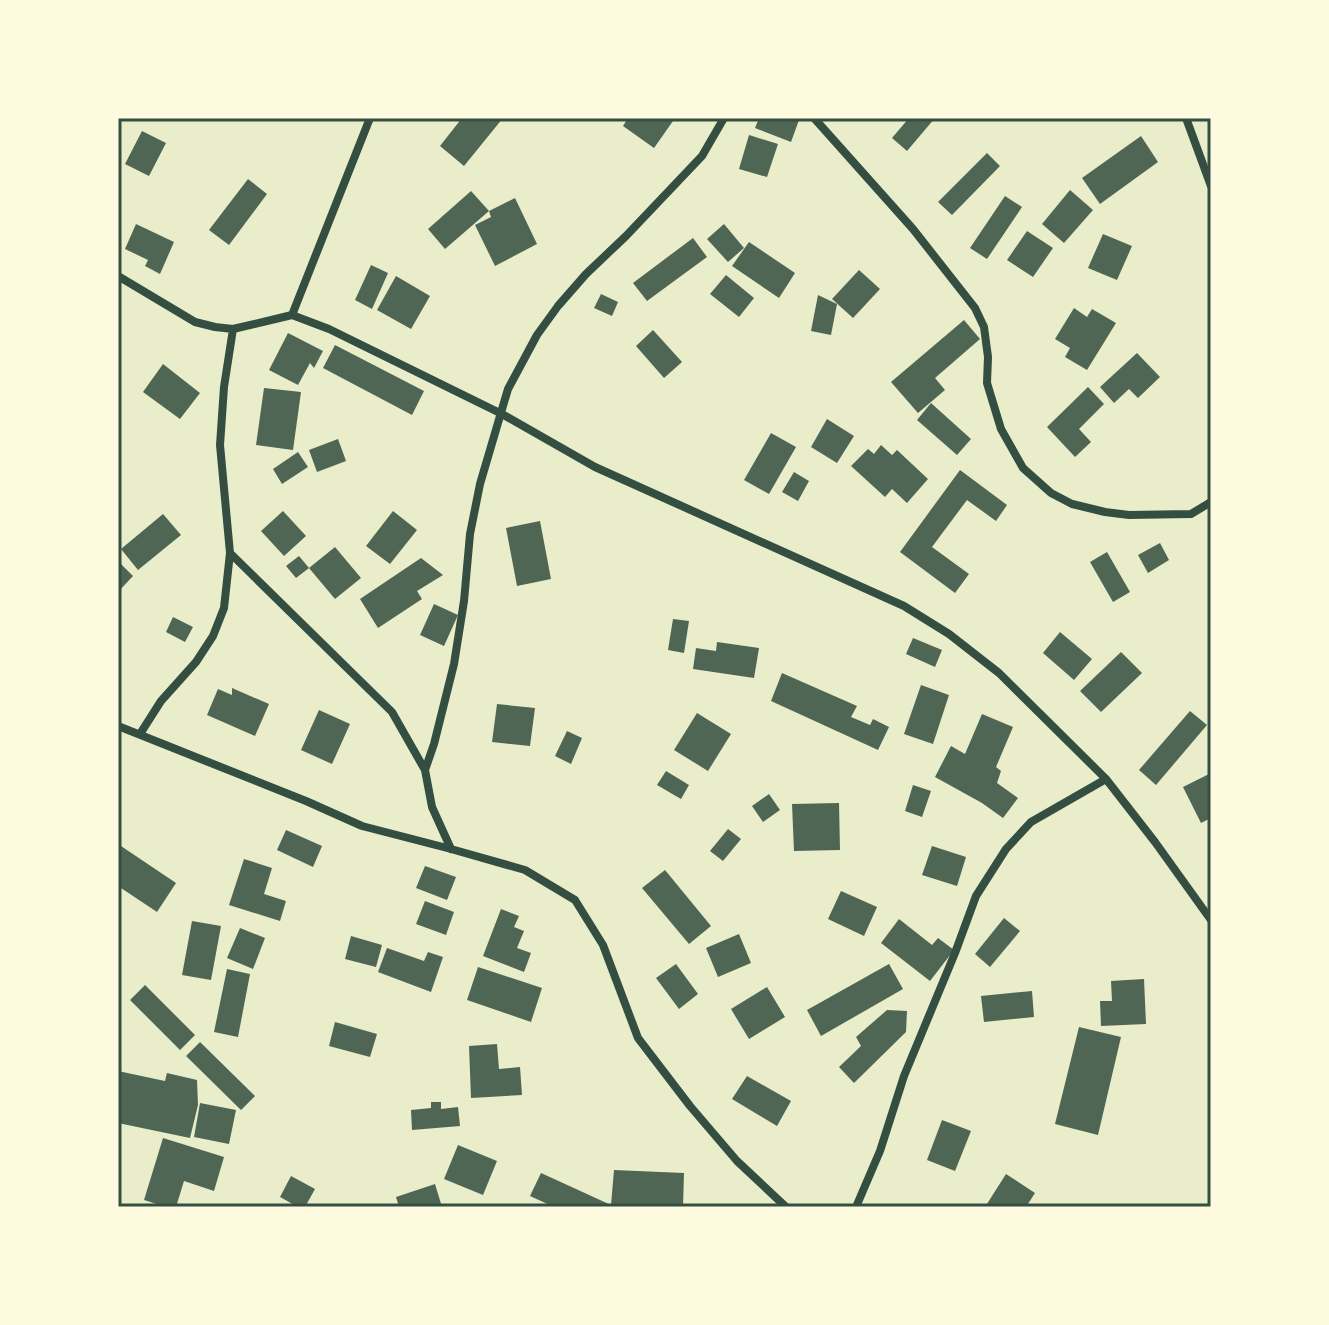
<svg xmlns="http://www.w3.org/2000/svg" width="1329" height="1325" viewBox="0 0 1329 1325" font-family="'Fira Sans Condensed',sans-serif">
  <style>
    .building { fill: #4f6655 }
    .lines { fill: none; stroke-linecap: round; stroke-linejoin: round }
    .minor { stroke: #344e41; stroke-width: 8 }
    .neatline { fill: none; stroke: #344e41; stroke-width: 3 }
  </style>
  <rect width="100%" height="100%" fill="#e9edc9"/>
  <path class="building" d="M462 118H503L464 166 440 146Z
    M628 118H668L673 121 654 148 623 126Z
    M759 118H794L799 120 791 142 755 128Z
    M909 118H935L907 151 892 138Z
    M142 131 166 143 149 176 125 164Z
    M749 135 778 144 767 177 739 169Z
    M1141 136 1158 162 1100 204 1082 178Z
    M987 153 1000 166 952 215 938 202Z
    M248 179 267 194 229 245 209 230Z
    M1070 190 1093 210 1064 243 1042 224Z
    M471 191 489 211 515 198 537 244 495 266 475 225 491 217 489 211 445 249 428 229Z
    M1005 196 1022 207 987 259 970 248Z
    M136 224 174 242 160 274 145 266 148 260 125 249Z
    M724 224 744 248 728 262 707 239Z
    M1027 231 1053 248 1033 277 1007 260Z
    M1103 234 1132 246 1117 280 1088 268Z
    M693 238 707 257 647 301 633 283Z
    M749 242 795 273 779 298 732 266Z
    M371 265 388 273 372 309 355 300Z
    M859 270 880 289 853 318 832 299Z
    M726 275 754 298 739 317 710 294Z
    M396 276 430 296 411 329 377 310Z
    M601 294 618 302 612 316 594 308Z
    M818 295 837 304 831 335 811 331Z
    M1074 308 1087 317 1092 309 1116 323 1087 370 1065 357 1070 348 1055 339Z
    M964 320 980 339 935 378 945 390 918 413 891 382Z
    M653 330 682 362 664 378 636 346Z
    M288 333 323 351 314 368 310 363 298 385 269 370Z
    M335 345 424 391 412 415 323 368Z
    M1137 353 1160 377 1138 398 1129 389 1114 403 1100 387Z
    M163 364 200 393 180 419 143 392Z
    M1088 387 1104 404 1079 429 1091 442 1075 457 1047 427Z
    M264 388 301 392 293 450 256 445Z
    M931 403 971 439 957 455 917 420Z
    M827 419 854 436 837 463 811 447Z
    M771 433 796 447 769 494 744 480Z
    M338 439 346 461 317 472 309 450Z
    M881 445 892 455 897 450 928 479 907 503 892 489 885 497 851 466 868 449 874 454Z
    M298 452 308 467 282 484 273 469Z
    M960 470 1007 505 996 521 967 500 932 547 969 574 955 593 900 552Z
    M794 472 809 481 798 501 782 492Z
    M283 511 306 536 284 556 261 531Z
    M393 511 417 530 390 564 366 546Z
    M163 514 181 535 138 570 121 549Z
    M540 521 551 579 517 586 506 528Z
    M1160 543 1169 560 1148 573 1138 555Z
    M335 547 361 578 335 599 309 568Z
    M1107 552 1130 592 1113 602 1090 562Z
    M299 556 309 568 296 578 286 566Z
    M421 558 443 575 417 591 422 599 378 628 360 599Z
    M118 561 133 576 118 592Z
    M434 604 458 615 444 646 420 635Z
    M173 617 193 627 185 642 166 632Z
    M673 619 689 621 684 653 668 650Z
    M1060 632 1092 659 1074 680 1043 653Z
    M913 638 942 650 935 667 906 654Z
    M717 642 759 648 754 678 693 669 696 648 716 651Z
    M1121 652 1142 673 1101 712 1080 691Z
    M782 673 857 706 851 717 870 725 873 719 889 727 878 750 771 701Z
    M921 685 949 695 933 744 904 734Z
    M232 688 269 704 255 736 207 715 218 689 232 695Z
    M497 704 535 708 530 746 492 742Z
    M319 710 350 724 332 764 301 750Z
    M1190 711 1207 725 1156 785 1139 770Z
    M697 713 731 734 708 771 674 750Z
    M982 714 1013 727 996 767 1001 771 997 783 1018 798 1003 818 982 803 935 777 951 746 965 754Z
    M567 731 582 738 571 764 555 756Z
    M666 771 689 785 681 799 657 785Z
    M1211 773 1210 796 1211 818 1201 823 1183 787Z
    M913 785 931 791 922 817 905 811Z
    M769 794 780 810 763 822 752 806Z
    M839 803 840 850 794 851 792 804Z
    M728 829 741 839 723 861 710 851Z
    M286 830 322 846 313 867 277 850Z
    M118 844 176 883 157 912 118 886Z
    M932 846 966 857 957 886 922 875Z
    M244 859 272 868 264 894 286 901 280 921 229 905Z
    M425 866 456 877 447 900 416 888Z
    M665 870 711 926 689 944 642 888Z
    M841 891 877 907 864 936 828 919Z
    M425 901 454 912 446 935 416 924Z
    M501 909 519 916 514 927 524 931 517 948 531 953 524 972 483 956Z
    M1004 918 1020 931 990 967 975 954Z
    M899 919 932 945 938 938 954 950 930 981 881 943Z
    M192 921 221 926 211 980 182 975Z
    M240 928 265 938 253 969 227 958Z
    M739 934 751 963 718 977 706 948Z
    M351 936 382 945 376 967 345 959Z
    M387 948 424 961 428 952 443 957 431 992 378 972Z
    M676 964 698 994 679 1009 656 978Z
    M889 964 903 989 821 1036 807 1010Z
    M478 967 542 988 531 1022 467 1000Z
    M227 969 250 974 238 1037 214 1032Z
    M1144 979 1146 1024 1101 1026 1100 1001H1112L1111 981Z
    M145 985 195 1035 180 1050 130 1000Z
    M767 987 785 1017 749 1039 731 1009Z
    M1032 991 1034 1017 984 1022 981 996Z
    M887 1010 907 1011 906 1032 854 1083 839 1067 861 1046 856 1037Z
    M335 1022 377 1034 370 1057 329 1046Z
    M1079 1027 1121 1037 1098 1135 1055 1124Z
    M200 1042 255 1096 241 1110 186 1056Z
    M497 1044 499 1069 520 1067 522 1095 471 1098 469 1046Z
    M118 1071 165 1081 167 1073 197 1080 198 1105 190 1138 118 1123Z
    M747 1076 791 1101 777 1126 732 1099Z
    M431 1102H441V1109L458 1107 460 1126 412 1130 411 1110 431 1108Z
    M200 1103 236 1110 229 1144 194 1137Z
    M942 1120 971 1131 955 1171 927 1160Z
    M163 1138 224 1157 214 1191 184 1181 176 1207H166L144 1200Z
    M458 1145 497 1161 483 1195 444 1179Z
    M614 1170 684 1173 683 1207 611 1205 614 1207H554L530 1196 541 1173 611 1205Z
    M1006 1174 1035 1193 1026 1207H985Z
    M291 1176 315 1189 305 1207H298L280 1197Z
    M435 1184 442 1207H399L396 1197Z"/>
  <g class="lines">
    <path class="minor" d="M814 118 913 229 975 308 984 327 988 357 987 383 1001 429 1023 468 1051 493 1072 504 1105 512 1129 515 1191 514 1211 502
      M1186 118 1211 186
      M118 276 195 322 215 327 233 329 292 315 329 329 502 414 595 467 904 606 949 634 999 673 1106 779 1155 842 1211 920
      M292 315 370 118
      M233 329 224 387 220 445 230 553 392 712 425 770
      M118 726 306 801 362 826 451 849 525 870 575 900 603 945 638 1038 690 1106 737 1161 786 1207
      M140 734 161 701 196 662 213 636 224 608 230 553
      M451 849 432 807 425 770 434 744 454 664 464 601 470 534 480 484 508 389 537 335 558 306 586 274 626 236 702 156 724 118
      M856 1207 880 1151 904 1076 955 953 976 896 1006 849 1031 822 1106 779"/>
  </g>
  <rect width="1329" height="1325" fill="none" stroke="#fefae0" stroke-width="240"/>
  <rect x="120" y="120" width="1089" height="1085" class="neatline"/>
</svg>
